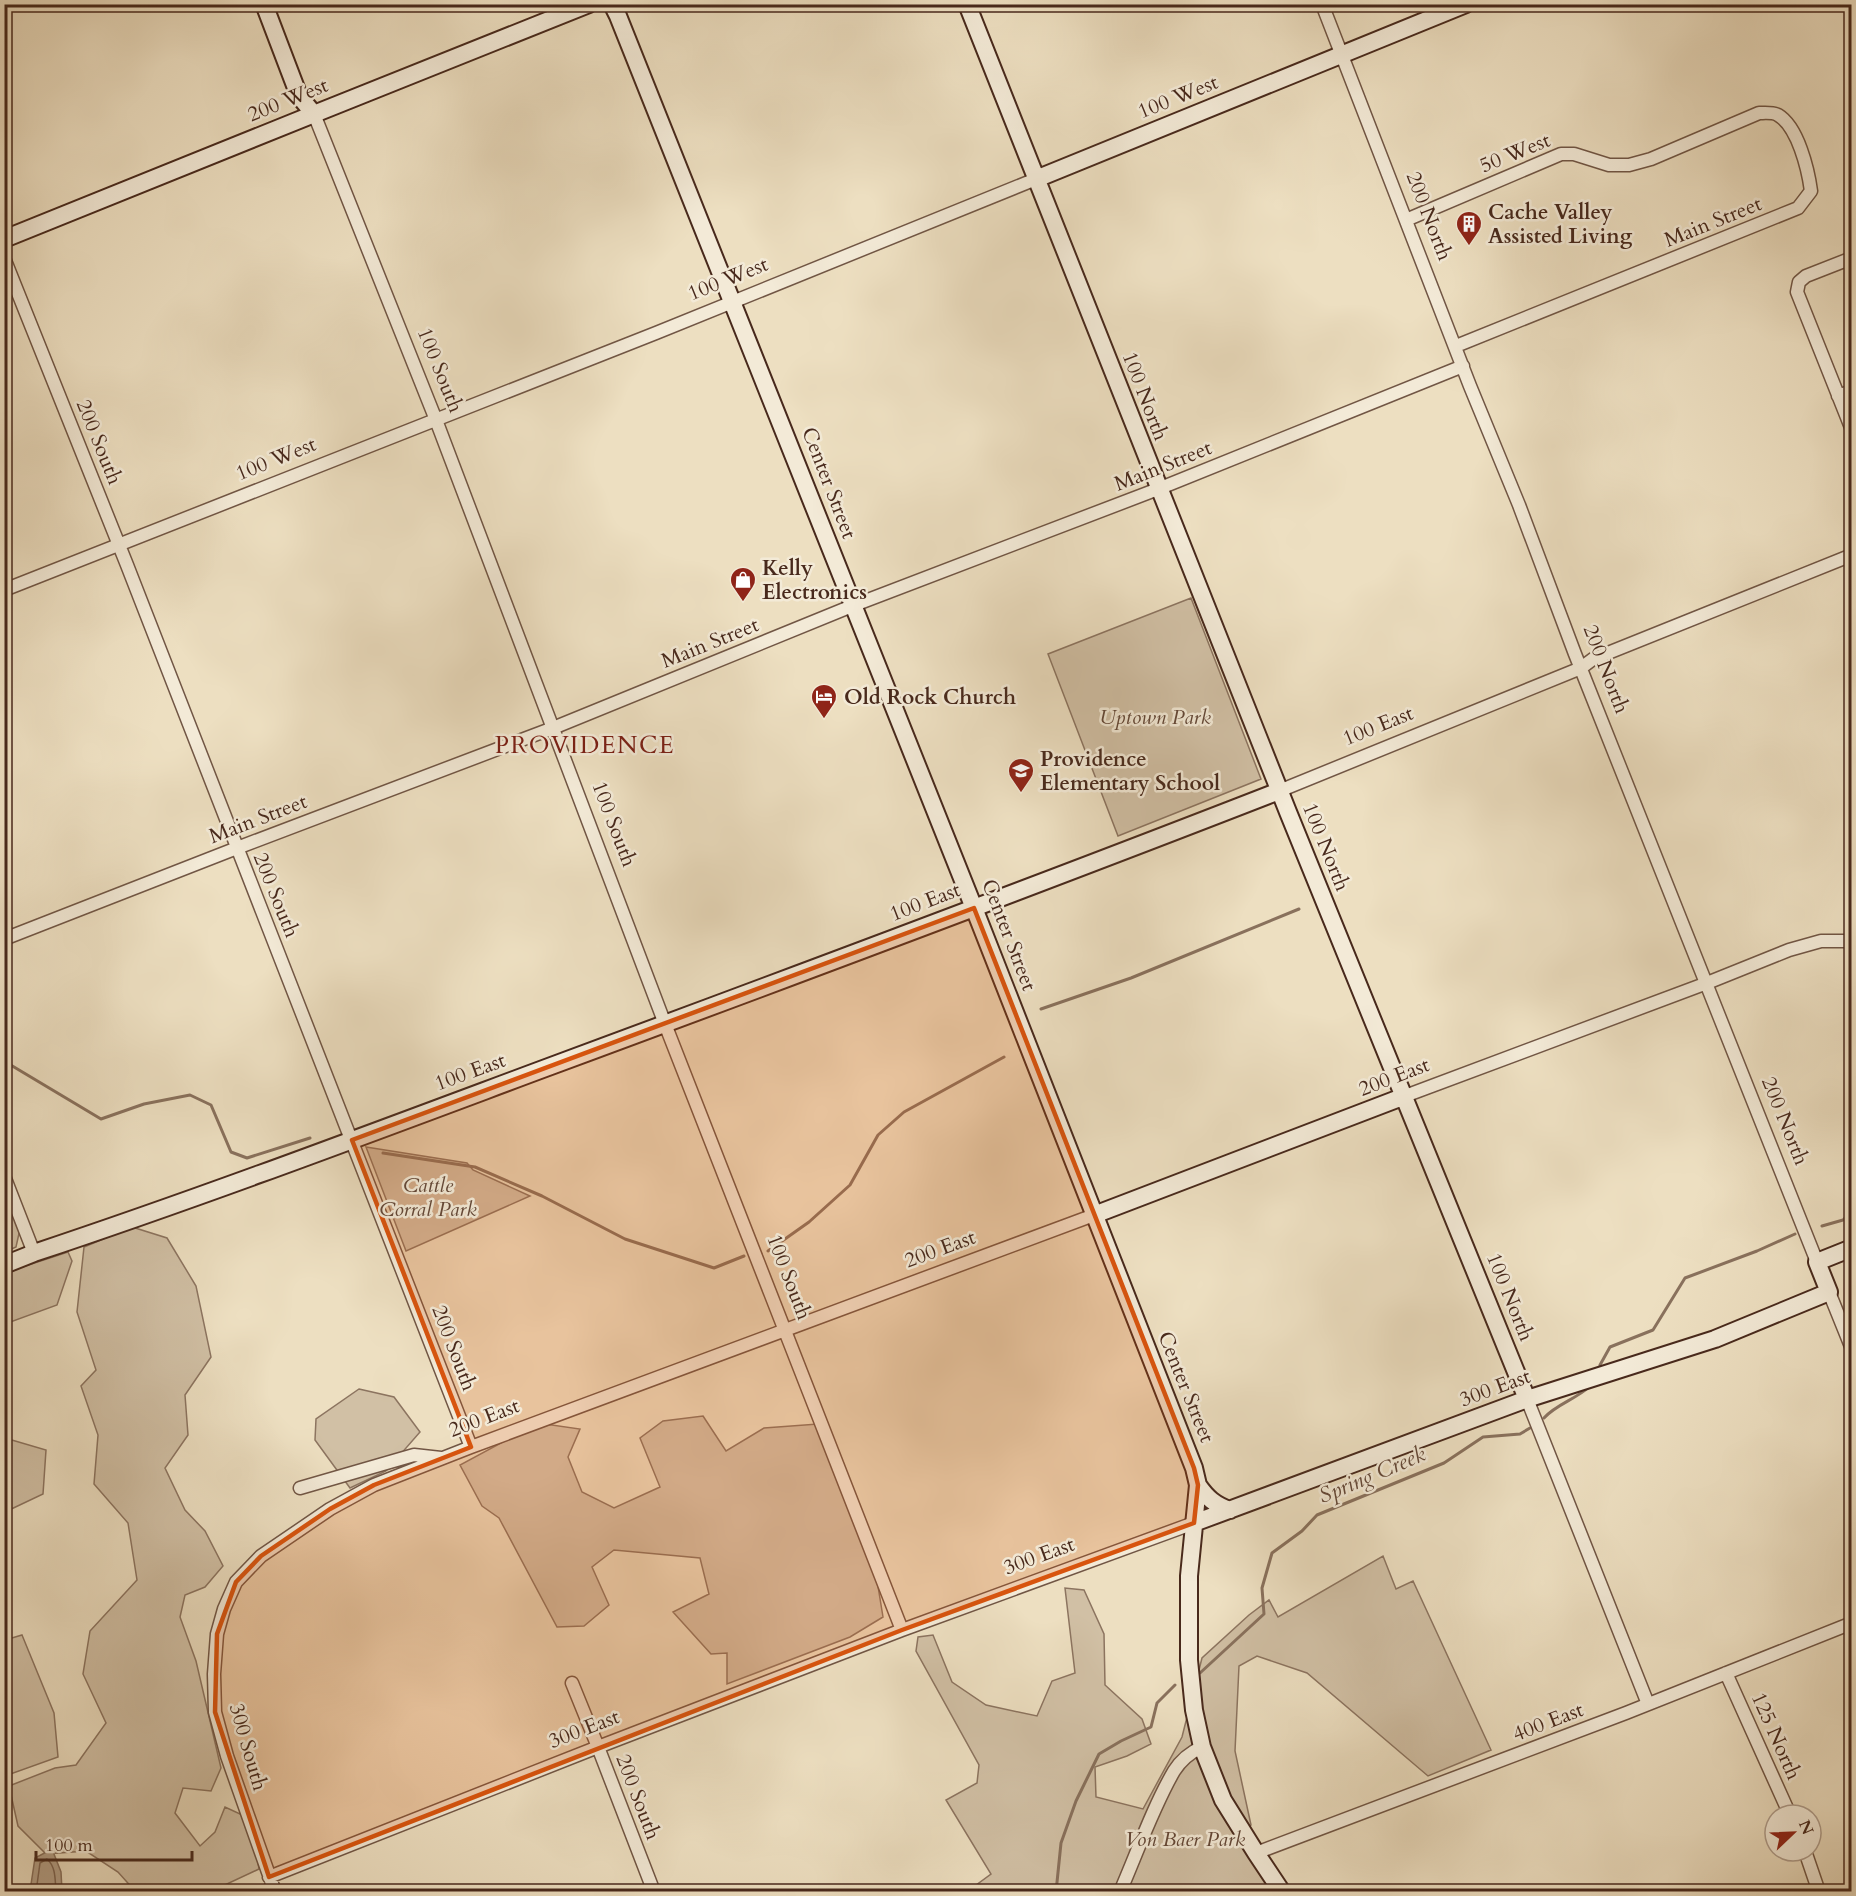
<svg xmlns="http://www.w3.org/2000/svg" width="1856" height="1896" viewBox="0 0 1856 1896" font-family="Cardo,serif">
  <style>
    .green { fill: #d1c0a5; stroke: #8c7460; stroke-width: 1.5 }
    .water { fill: #b5a189; stroke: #89715d; stroke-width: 1.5 }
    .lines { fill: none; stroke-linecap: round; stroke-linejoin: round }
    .shore { stroke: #7e6552; stroke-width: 1.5 }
    .stream { stroke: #89715d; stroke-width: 3 }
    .street-casing { stroke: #715645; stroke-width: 15 }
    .secondary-casing { stroke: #48291c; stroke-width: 20 }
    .street { stroke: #f3ead7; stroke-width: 12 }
    .secondary { stroke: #f3ead7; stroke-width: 16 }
    .marked { fill: #d8540e; fill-opacity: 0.2; stroke: #d8540e; stroke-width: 4.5; stroke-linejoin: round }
    .labels { text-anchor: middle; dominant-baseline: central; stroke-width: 5; stroke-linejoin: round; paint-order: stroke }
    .street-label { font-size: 21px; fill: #48291c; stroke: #f3ead7 }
    .poi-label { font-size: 21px; font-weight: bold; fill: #48291c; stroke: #f3ead7; text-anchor: start }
    .park-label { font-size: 21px; font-style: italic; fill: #634737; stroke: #f3ead7 }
    .water-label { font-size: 22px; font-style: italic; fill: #634737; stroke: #f3ead7 }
    .quarter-label { font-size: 24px; letter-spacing: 1.5px; fill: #7a1f14; stroke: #f3ead7 }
  </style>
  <rect width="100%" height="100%" fill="#eddfc1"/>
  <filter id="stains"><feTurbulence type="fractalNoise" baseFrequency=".00333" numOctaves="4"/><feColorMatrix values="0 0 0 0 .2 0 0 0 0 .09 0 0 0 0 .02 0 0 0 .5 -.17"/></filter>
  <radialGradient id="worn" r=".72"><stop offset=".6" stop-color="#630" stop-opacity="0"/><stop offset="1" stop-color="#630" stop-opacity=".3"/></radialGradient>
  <path class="green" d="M1191 598 1261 779 1118 836 1048 654Z
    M366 1147 467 1163 473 1170 530 1196 406 1251Z
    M4 1185 20 1229 16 1247 5 1252Z
    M132 1227 167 1238 196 1286 211 1357 185 1395 188 1435 165 1468 185 1510 205 1531 223 1566 205 1587 185 1595 180 1617 196 1661 221 1768 211 1791 183 1788 175 1813 200 1846 215 1832 225 1807 251 1819 259 1869 212 1891H135L118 1872 86 1851 46 1854 18 1826 9 1786 55 1768 76 1765 106 1723 83 1674 90 1631 137 1580 128 1523 94 1484 98 1435 81 1386 96 1370 77 1312 84 1247Z
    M68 1252 72 1261 57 1305 5 1324 4 1273Z
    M359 1389 394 1397 420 1432 386 1471 350 1488 315 1440 316 1419Z
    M703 1416 726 1451 764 1428 818 1424 875 1568 883 1617 850 1637 727 1684V1653L711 1654 673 1612 709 1594 700 1558 614 1550 592 1567 609 1605 584 1626 557 1627 499 1518 482 1506 460 1465 538 1423 580 1429 568 1457 582 1492 614 1508 660 1487 640 1438 663 1421Z
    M5 1438 46 1450 43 1494 5 1512Z
    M1383 1556 1396 1589 1413 1581 1491 1750 1428 1776 1307 1673 1257 1656 1239 1666 1235 1751 1251 1825 1237 1838 1273 1891H968L991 1874 946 1800 977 1783 979 1765 916 1651 918 1637 933 1635 952 1682 986 1705 1037 1716 1052 1681 1075 1673 1065 1588 1084 1590 1104 1634 1105 1685 1142 1719 1151 1744 1127 1756 1095 1767 1096 1797 1143 1809 1182 1737 1202 1658 1249 1615 1269 1600 1278 1617Z
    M22 1635 54 1713 58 1757 5 1776V1640Z"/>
  <path class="water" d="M52 1849 61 1872 62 1891H30L35 1858Z"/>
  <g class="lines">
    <path class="shore" d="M36 1892 40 1863 47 1859C56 1867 55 1879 56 1892"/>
    <path class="stream" d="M1041 1009 1131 978 1299 909
      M4 1061 101 1119 144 1104 190 1095 211 1105 231 1152 247 1158 310 1138
      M383 1153 475 1167 542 1196 625 1239 714 1268 744 1256
      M1822 1226 1843 1220 1852 1211
      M768 1251 809 1222 850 1185 878 1135 904 1112 1004 1057
      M1600 1365 1610 1347 1653 1330 1685 1278 1757 1251 1795 1234
      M1544 1418C1555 1405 1576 1399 1589 1387
      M1200 1673 1264 1614 1262 1588 1272 1553 1302 1531 1317 1515 1444 1463 1483 1437 1520 1434 1530 1428
      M1056 1892 1061 1843 1076 1801 1099 1754 1121 1741 1151 1727 1157 1703 1175 1685"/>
    <defs>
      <path id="street" d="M1322 4 1470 386 1519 505 1575 654 1817 1262
        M314 114 436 420 665 1024 902 1630
        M1406 220 1561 154H1574L1609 165H1629L1651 159 1759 113C1765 113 1773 112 1778 115 1798 127 1808 169 1811 191L1798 208 1456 346
        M4 258 127 565 471 1447
        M1852 258 1806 276 1799 282 1797 292 1852 430
        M1838 396 1852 391
        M4 590 656 333 1036 179
        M1279 791 1581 668 1593 659 1852 555
        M4 939 237 848 553 728 852 606 1158 489 1463 366
        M1405 1096 1707 983 1789 950 1821 941H1852
        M4 1176 34 1253
        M1829 1292 1852 1349
        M1527 1399 1648 1704
        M300 1488 414 1455 441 1458
        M1726 1673 1790 1815
        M572 1683 598 1747 654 1892
        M1805 1851 1819 1892
        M1256 1853 1626 1713 1852 1623
        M269 1877 598 1747 902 1630 1194 1523
        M275 1892 227 1756 215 1712 214 1674 217 1634 224 1609 236 1582 261 1556 330 1509 374 1485 471 1447 1094 1215
        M1120 1892C1137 1853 1153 1807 1174 1771 1181 1760 1191 1752 1202 1747"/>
      <path id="secondary" d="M264 4 299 96 314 114
        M612 4 618 16 974 908 1194 1468 1198 1485 1189 1576V1660L1194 1710 1202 1747 1223 1800 1256 1853 1282 1892
        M967 4C1074 274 1179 544 1288 812 1367 1008 1449 1203 1527 1399
        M1036 179 1466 4
        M4 239 314 114 589 4
        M1094 1215 1405 1096
        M4 1265 34 1253C205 1196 374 1132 543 1069 789 978 1035 886 1279 791
        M1198 1485C1207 1498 1215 1505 1230 1510
        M1194 1523 1527 1399 1715 1339 1829 1292 1817 1262 1852 1248"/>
    </defs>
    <use href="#street" class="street-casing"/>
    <use href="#secondary" class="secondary-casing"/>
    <use href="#street" class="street"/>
    <use href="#secondary" class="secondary"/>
  </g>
  <path class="marked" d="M974 908 1194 1468 1198 1485 1194 1523 902 1630 269 1877 215 1712 217 1634 236 1582 261 1556 330 1509 374 1485 471 1447 352 1140Z"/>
  <defs>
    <symbol id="building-pin" viewBox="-11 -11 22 30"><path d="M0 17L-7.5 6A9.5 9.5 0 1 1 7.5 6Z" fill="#8f2418" stroke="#f3ead7"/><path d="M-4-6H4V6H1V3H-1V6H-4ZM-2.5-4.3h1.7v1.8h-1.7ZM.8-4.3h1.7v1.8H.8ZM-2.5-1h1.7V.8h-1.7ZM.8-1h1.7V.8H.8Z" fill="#fff"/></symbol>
    <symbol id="shop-pin" viewBox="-11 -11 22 30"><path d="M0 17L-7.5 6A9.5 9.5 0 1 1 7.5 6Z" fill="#8f2418" stroke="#f3ead7"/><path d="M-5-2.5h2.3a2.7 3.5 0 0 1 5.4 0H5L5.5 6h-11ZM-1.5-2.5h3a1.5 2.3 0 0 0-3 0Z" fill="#fff"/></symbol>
    <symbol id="hotel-pin" viewBox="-11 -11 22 30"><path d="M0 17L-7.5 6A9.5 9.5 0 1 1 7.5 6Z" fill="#8f2418" stroke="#f3ead7"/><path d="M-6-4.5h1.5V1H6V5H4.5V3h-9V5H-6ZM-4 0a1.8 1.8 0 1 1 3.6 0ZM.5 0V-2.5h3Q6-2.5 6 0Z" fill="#fff"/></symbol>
    <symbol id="school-pin" viewBox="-11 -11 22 30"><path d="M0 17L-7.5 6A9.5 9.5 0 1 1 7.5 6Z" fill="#8f2418" stroke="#f3ead7"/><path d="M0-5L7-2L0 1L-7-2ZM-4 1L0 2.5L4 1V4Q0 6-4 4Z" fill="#fff"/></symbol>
  </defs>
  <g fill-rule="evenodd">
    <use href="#building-pin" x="1454" y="209" width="30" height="40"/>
    <use href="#shop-pin" x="728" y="565" width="30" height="40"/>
    <use href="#hotel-pin" x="809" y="682" width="30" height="40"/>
    <use href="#school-pin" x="1006" y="756" width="30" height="40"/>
  </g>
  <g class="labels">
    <g class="street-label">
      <text transform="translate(1178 97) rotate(-22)">100 West</text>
      <text transform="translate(288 100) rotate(-22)">200 West</text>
      <text transform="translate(1515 153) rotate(-22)">50 West</text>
      <text transform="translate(1429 216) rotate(69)">200 North</text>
      <text transform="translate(1713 222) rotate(-22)">Main Street</text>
      <text transform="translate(728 279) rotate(-22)">100 West</text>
      <text transform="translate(440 370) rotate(68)">100 South</text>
      <text transform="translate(1145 396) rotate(69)">100 North</text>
      <text transform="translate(99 442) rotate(68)">200 South</text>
      <text transform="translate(276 459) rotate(-22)">100 West</text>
      <text transform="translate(1163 466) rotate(-22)">Main Street</text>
      <text transform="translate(829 483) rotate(69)">Center Street</text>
      <text transform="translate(710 643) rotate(-22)">Main Street</text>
      <text transform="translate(1606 669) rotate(69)">200 North</text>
      <text transform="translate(1378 726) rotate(-22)">100 East</text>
      <text transform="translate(258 819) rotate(-21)">Main Street</text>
      <text transform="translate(614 824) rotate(69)">100 South</text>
      <text transform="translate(1326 847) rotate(68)">100 North</text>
      <text transform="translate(276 895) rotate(68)">200 South</text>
      <text transform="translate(925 902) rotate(-21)">100 East</text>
      <text transform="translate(1009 935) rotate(69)">Center Street</text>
      <text transform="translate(470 1072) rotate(-20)">100 East</text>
      <text transform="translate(1394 1077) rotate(-21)">200 East</text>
      <text transform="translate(1785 1121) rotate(68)">200 North</text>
      <text transform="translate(940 1249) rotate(-20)">200 East</text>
      <text transform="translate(789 1277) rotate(69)">100 South</text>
      <text transform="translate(1510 1297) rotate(68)">100 North</text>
      <text transform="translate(454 1348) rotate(69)">200 South</text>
      <text transform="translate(1186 1387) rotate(68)">Center Street</text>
      <text transform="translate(1495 1388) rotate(-20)">300 East</text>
      <text transform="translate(484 1418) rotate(-21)">200 East</text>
      <text transform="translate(1039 1556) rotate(-20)">300 East</text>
      <text transform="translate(1548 1722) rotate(-21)">400 East</text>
      <text transform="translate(584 1729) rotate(-21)">300 East</text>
      <text transform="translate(1776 1736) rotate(66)">125 North</text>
      <text transform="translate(248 1747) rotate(74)">300 South</text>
      <text transform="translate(638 1797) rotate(69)">200 South</text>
    </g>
    <g class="poi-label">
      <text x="1488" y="212">Cache Valley<tspan x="1488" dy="24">Assisted Living</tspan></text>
      <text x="762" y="568">Kelly<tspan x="762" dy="24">Electronics</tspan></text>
      <text x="844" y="697">Old Rock Church</text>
      <text x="1040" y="759">Providence<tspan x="1040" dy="24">Elementary School</tspan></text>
    </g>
    <g class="park-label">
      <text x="1155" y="717">Uptown Park</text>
      <text x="428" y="1185">Cattle<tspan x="428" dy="24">Corral Park</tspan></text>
      <text x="1185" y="1839">Von Baer Park</text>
    </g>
    <g class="water-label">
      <text transform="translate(1372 1475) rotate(-23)">Spring Creek</text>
    </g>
    <g class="quarter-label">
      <text x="585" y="745">PROVIDENCE</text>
    </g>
  </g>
  <rect width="1856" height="1896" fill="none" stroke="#eddfc1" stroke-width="24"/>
  <rect x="6" y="6" width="1844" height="1884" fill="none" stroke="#48291c" stroke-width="3"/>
  <rect x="12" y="12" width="1832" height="1872" fill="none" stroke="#48291c" stroke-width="1.5"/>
  <g transform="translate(1793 1833) rotate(67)"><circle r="28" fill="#f3ead7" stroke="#af9d8c" stroke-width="1.5"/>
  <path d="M0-4.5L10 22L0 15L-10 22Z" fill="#8f2418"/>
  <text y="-9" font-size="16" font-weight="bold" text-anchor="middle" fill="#48291c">N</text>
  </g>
  <path d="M36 1851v9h156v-9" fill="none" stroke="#48291c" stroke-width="3"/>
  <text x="45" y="1851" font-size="18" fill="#48291c" stroke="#f3ead7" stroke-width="4.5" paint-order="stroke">100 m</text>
  <rect width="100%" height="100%" filter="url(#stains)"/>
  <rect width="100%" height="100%" fill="url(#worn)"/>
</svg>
